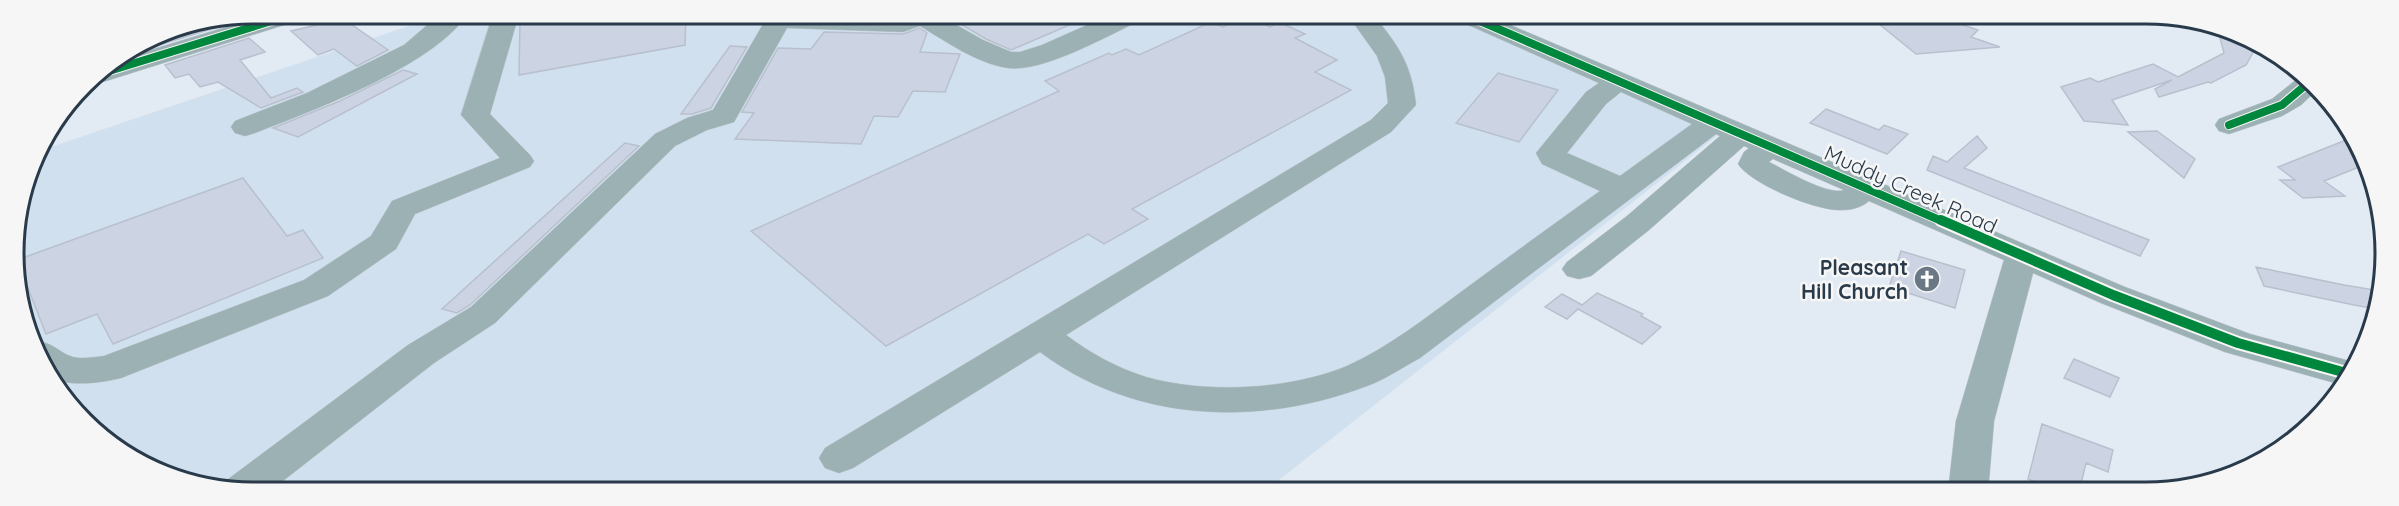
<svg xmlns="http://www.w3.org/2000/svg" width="2399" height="506" viewBox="0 0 2399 506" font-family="Quicksand,sans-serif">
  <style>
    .built { fill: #d1e0ee }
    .building { fill: #ccd4e3; stroke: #b8c0ce; stroke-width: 1.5 }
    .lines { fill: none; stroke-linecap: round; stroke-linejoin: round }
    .minor-casing { stroke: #bfc8d1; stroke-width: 1 }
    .minor { fill: #9cb1b3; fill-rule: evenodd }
    .cycleway-far1-casing { stroke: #f6f6f6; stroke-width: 10 }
    .cycleway-casing { stroke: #f6f6f6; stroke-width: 14 }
    .cycleway-far1 { stroke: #00873e; stroke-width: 8 }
    .cycleway { stroke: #00873e; stroke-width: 10 }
    .labels { text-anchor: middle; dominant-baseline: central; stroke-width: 5; stroke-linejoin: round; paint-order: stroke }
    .street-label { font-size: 21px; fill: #293a4b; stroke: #f6f6f6 }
    .poi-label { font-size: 21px; font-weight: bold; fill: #293a4b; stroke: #f6f6f6; text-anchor: end }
    .rim { fill: none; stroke: #293a4b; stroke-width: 3 }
  </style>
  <rect width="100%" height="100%" fill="#e2ebf4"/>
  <path class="built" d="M444 14 1466 15 1727 128 1265 491 222 490 147 468 73 411 26 330 14 238 32 161 39 151Z"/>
  <path class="building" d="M571 14H686L685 45 519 75 520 22Z
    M944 14H1095L1011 50 986 39Z
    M338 15 388 50 357 66 334 49 318 55 291 31 317 25Z
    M1868 15H1961L1960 24 1978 30 1971 37 2000 47 1916 54Z
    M1246 16 1270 27 1279 22 1305 34 1295 38 1337 60 1315 72 1351 90 1132 209 1148 219 1104 244 1088 234 886 346 751 231 1059 91 1045 81 1109 53 1112 55 1126 49 1139 55 1211 22 1223 27Z
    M226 19 231 23 152 47 148 41 167 32 166 31Z
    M920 28 927 33 920 52 960 54 945 92 913 91 898 117 874 116 861 144 735 139 754 113 742 112 778 48 811 49 824 32 903 34Z
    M2218 30 2250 40 2254 51 2246 65 2211 83 2208 82 2159 97 2155 89 2172 80 2112 100 2128 125 2084 121 2061 87 2090 78 2098 82 2153 64 2178 77 2224 53Z
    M249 38 265 52 240 60 271 98 297 88 303 92 261 108 218 82 200 87 189 74 175 78 165 65Z
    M730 46 747 47 711 108 692 114H681Z
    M403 70 417 74 298 137 273 128 340 101Z
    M1498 73 1558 90 1519 142 1456 123Z
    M1826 109 1879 130 1884 125 1908 134 1887 154 1810 123Z
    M2157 131 2195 159 2184 178 2128 132Z
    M1977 136 1987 148 1964 168 2149 240 2140 256 1927 170 1933 156 1947 162Z
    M2351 138 2364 165 2324 181 2345 196 2303 198 2280 180H2295L2278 167Z
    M625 143 639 146 470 305 457 313 442 309Z
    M243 178 287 236 303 230 323 258 113 344 97 314 46 334 17 260Z
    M1901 251 1965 270 1955 308 1889 287Z
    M2256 267 2344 285 2381 291 2376 309 2354 305 2264 286Z
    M1597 293 1643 314 1641 316 1661 327 1642 344 1578 309 1567 319 1545 307 1562 294 1582 305Z
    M2074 359 2119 378 2110 397 2064 378Z
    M2042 424 2113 450 2108 472 2086 463 2079 492H2063L2028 479Z"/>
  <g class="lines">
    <defs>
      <path id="minor" d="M269 14H307L303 19 106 81 96 83 87 81 121 59Z
        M440 14H468C431 67 316 109 255 133L245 136 235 133 231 127 235 121 307 93 404 45Z
        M493 14H519L490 114 530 155 534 161 530 167 415 214 396 249 328 296 121 378C101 383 75 386 55 380L34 343C49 339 57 351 70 356 79 360 95 357 104 356L304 280 371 236 392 201 500 158 461 115Z
        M833 14 899 16 937 14 983 40 1011 52H1020L1042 45 1112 14H1146L1143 19C1111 34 1043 73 1008 68 976 63 947 42 920 26L903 32 787 28 734 122 707 130 675 146 495 323 434 363 270 491 221 490 227 480 408 345 471 307 655 134 687 118 713 110 769 14Z
        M1348 15H1373C1398 44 1412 65 1416 105L1391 132 1066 335C1090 353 1117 368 1146 377 1205 394 1290 390 1347 366 1389 347 1424 319 1461 292 1507 258 1554 224 1600 191L1542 164 1536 153 1586 92 1599 83 1457 20 1453 15H1487L2125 287 2250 334 2357 363 2342 385 2225 352 2101 303 2033 273 1994 421 1988 492H1948L1956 421 2004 260 1869 201C1862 207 1852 210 1843 210 1818 212 1751 184 1738 164L1744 152 1749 148 1744 146 1649 230 1591 276 1579 279 1567 276 1562 269 1567 262 1627 216 1720 136 1716 134 1420 358C1403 367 1386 379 1367 386 1259 427 1135 423 1040 352L853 468 839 473 825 468 819 458 825 448 1371 120 1388 103 1385 77 1377 56ZM1621 92 1692 124 1620 176 1567 153 1606 104ZM1773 159 1844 190C1828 196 1785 170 1769 162Z
        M2301 76 2317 90 2301 105 2282 116 2229 134 2219 131 2215 125 2219 119 2272 99Z"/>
    </defs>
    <use href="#minor" class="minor-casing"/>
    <use href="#minor" class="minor"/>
    <defs>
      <path id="cycleway-far1" d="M1466 15 1944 222
        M96 75 294 14
        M2229 125 2282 105 2308 83"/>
      <path id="cycleway" d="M1941 220 2113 295 2238 343 2350 374"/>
    </defs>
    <use href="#cycleway-far1" class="cycleway-far1-casing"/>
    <use href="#cycleway" class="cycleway-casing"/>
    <use href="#cycleway-far1" class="cycleway-far1"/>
    <use href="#cycleway" class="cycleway"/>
  </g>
  <defs>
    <symbol id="church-disc" viewBox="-11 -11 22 22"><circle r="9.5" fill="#6a7886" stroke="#f6f6f6"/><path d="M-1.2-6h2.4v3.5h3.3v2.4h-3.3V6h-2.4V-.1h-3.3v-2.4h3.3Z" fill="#fff"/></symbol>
  </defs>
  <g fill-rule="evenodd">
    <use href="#church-disc" x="1912" y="264" width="30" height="30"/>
  </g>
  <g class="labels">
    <g class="street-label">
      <text transform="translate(1911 189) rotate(24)">Muddy Creek Road</text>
    </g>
    <g class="poi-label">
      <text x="1908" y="267">Pleasant<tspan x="1908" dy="24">Hill Church</tspan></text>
    </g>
  </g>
  <path d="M0 0H2399V506H0ZM253 24H2146A229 229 0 0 1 2375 253V253A229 229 0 0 1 2146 482H253A229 229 0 0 1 24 253V253A229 229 0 0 1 253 24Z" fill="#f6f6f6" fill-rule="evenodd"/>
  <path class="rim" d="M253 24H2146A229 229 0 0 1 2375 253V253A229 229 0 0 1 2146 482H253A229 229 0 0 1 24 253V253A229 229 0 0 1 253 24Z"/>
</svg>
